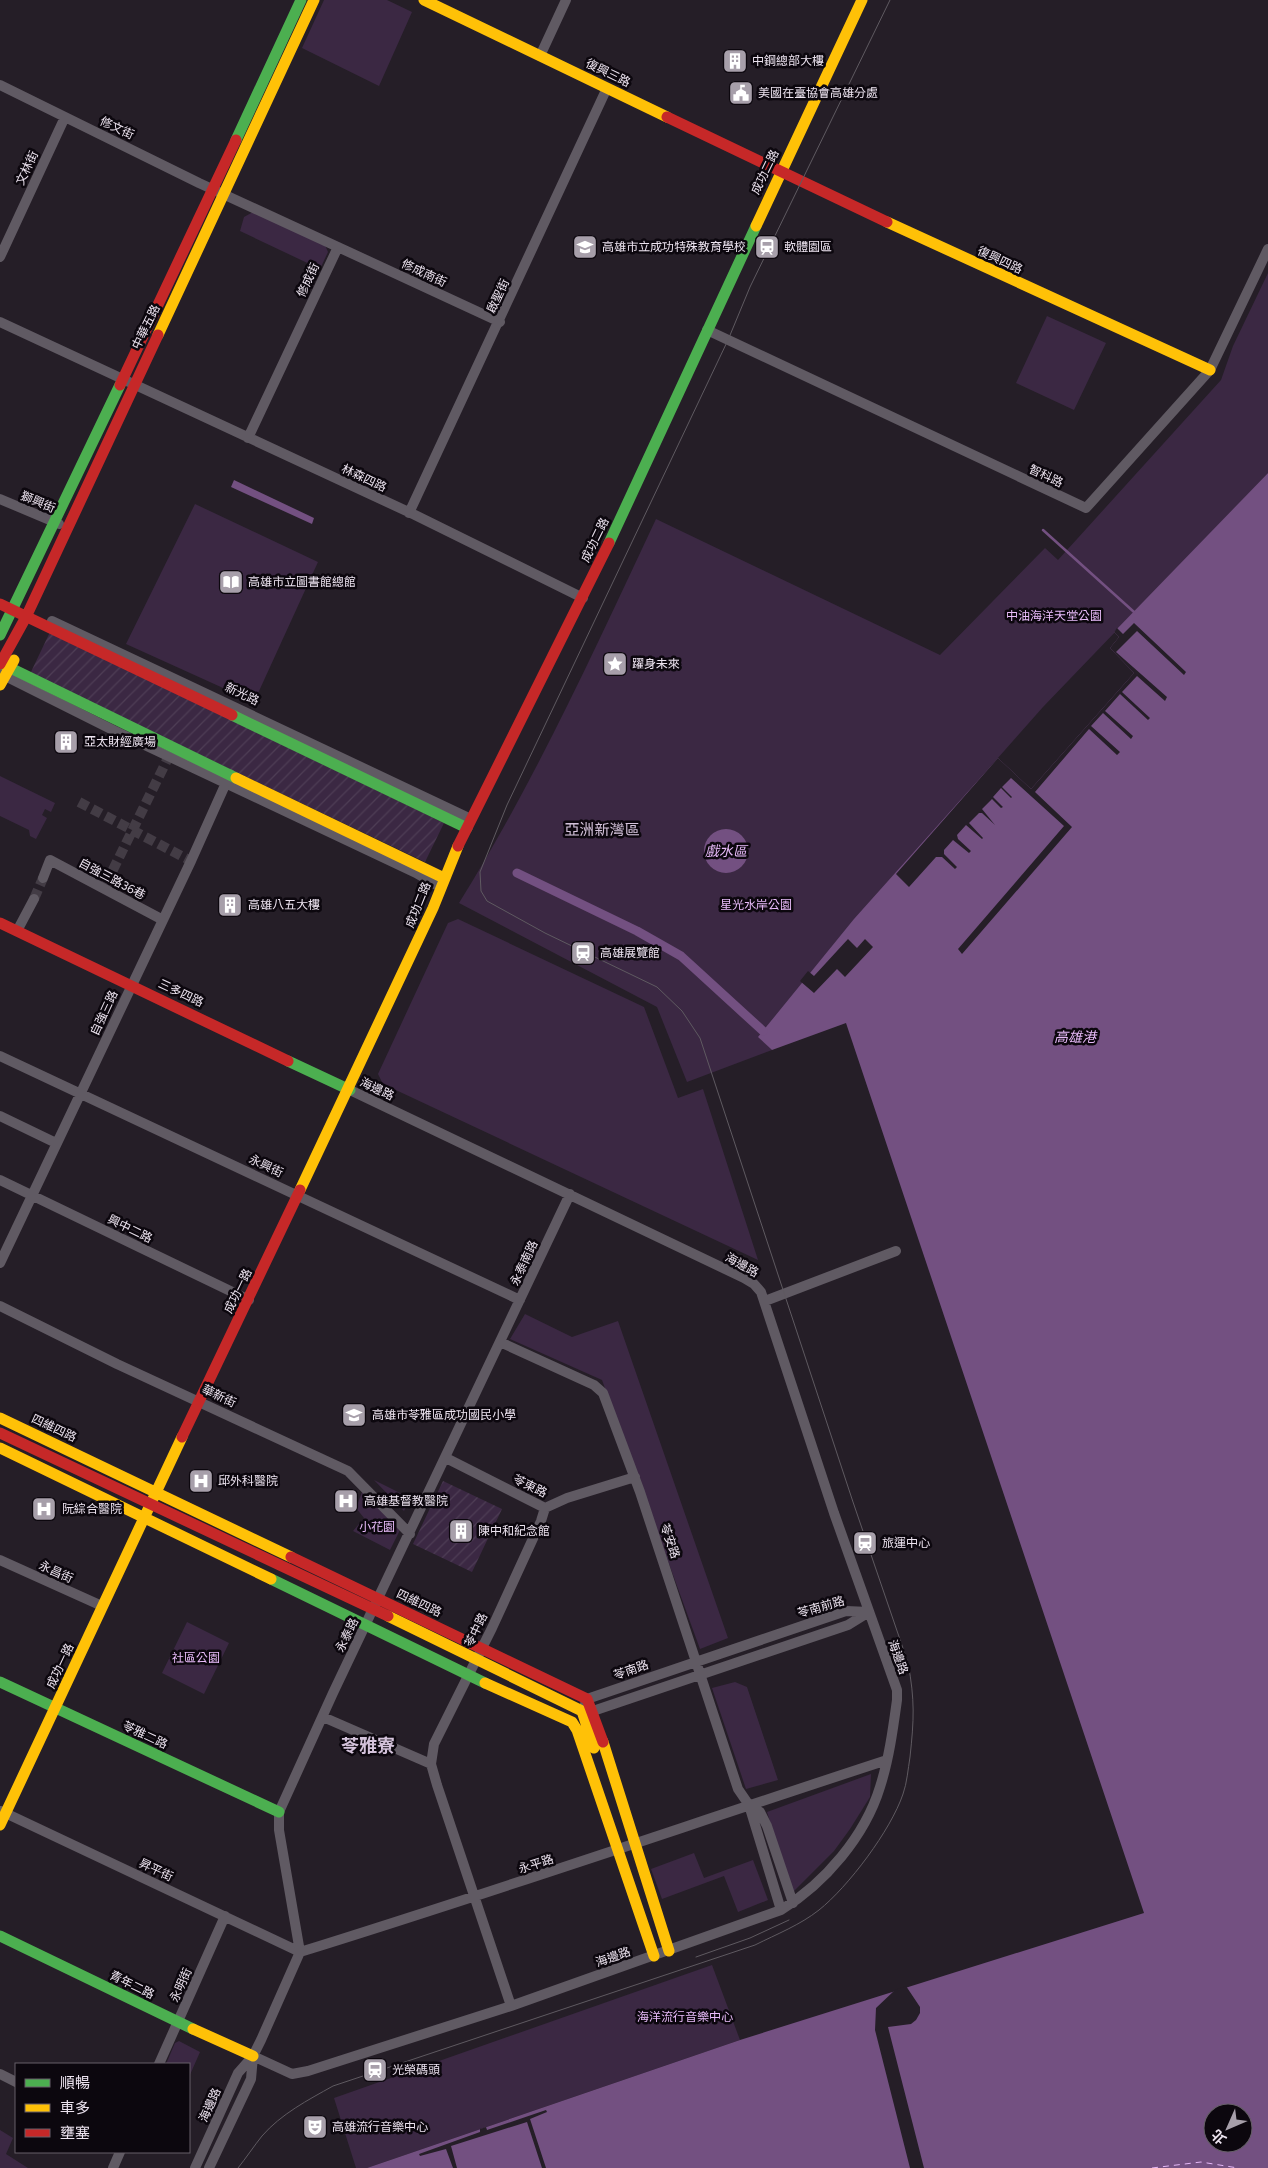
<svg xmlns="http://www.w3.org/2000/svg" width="1268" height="2168" viewBox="0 0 1268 2168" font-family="Figtree,'Noto Sans TC',sans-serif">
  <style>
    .green { fill: #3b2843 }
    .garden { fill: url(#garden-furrows) }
    .water { fill: #735081; fill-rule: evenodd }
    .pier { fill: #251e27 }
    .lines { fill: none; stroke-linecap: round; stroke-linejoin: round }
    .stream { stroke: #735081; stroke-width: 2.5 }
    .canal { stroke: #735081; stroke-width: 9 }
    .ferry { stroke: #e6b9f7; stroke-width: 1; stroke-dasharray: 6 5; stroke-linecap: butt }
    .street-tunnel { stroke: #433c45; stroke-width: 10; stroke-dasharray: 10 5; stroke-linecap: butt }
    .street { stroke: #605a63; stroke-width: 10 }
    .fast { stroke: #4caf50; stroke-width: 11 }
    .slow { stroke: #ffc107; stroke-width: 11 }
    .jam { stroke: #c62828; stroke-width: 11 }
    .tram { stroke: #5f5a61; stroke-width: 1 }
    .labels { text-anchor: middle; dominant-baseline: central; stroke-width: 5; stroke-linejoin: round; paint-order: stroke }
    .poi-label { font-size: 12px; fill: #ede4f0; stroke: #0c070e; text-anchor: start }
    .street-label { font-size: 12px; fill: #ede4f0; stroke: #0c070e }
    .park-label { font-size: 12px; fill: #eabdfb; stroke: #0c070e }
    .water-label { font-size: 14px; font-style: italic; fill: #e6b9f7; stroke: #0c070e }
    .quarter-label { font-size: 15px; fill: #d4c3db; stroke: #0c070e }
    .district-label { font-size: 18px; font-weight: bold; fill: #d4c3db; stroke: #0c070e }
  </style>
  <defs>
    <pattern id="garden-furrows" width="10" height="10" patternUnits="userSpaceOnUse" patternTransform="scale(1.25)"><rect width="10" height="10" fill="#3b2843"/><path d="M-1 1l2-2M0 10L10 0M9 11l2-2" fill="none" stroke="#4e3d55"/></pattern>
  </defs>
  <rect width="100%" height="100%" fill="#251e27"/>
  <path class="green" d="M324 0H387L412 12 379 86 302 48Z
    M253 212 325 245 328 252 320 269 240 231 244 217Z
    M1268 273V473L1043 707 890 880 759 1037 772 1050 687 1082 657 1007 459 903C535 781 595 649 656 519L940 655 1045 548 1058 560 1221 380 1233 346Z
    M1047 316 1106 343 1074 410 1016 383Z
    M195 504 318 562 254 702 126 644Z
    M0 776 55 803 51 812 45 809 42 815 47 818 36 839 30 836 29 830 0 816Z
    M458 919 644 1007 678 1098 703 1089 758 1260 383 1084 378 1074 448 923Z
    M525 1314 572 1337 618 1321 728 1638 700 1649 602 1380 510 1339Z
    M374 1480 410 1498 404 1511Z
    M362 1492 400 1530 390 1550 353 1531 364 1518 356 1508Z
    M187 1622 229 1643 204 1694 162 1673Z
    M735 1682 747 1687 778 1780 746 1789 712 1688Z
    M871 1774 870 1797 850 1829 834 1851 793 1892 767 1812Z
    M694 1853 704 1878 753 1860 768 1900 738 1912 724 1876 662 1899 651 1869Z
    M712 1965 740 2040 367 2168H356L334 2098Z
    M179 2041 200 2052 189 2077V2064H166L175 2043Z
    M0 2130 13 2138 6 2154 28 2168H0Z"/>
  <path class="garden" d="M50 632 444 823 425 862 30 674Z
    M443 1481 502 1509 472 1572 413 1544Z"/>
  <path class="water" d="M1268 473V2168H367L740 2040 1144 1913 846 1023 772 1050 758 1037 854 919 998 758 1031 789 1134 673 1110 648 1119 637 1114 632ZM1213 2113H1243V2143H1213Z
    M234 480 314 518 312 524 231 487Z
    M704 851a22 22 0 1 1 44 0a22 22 0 1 1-44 0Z"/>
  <path class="pier" d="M1134 623 1186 672 1184 675 1137 631 1116 652 1167 697 1165 701 1137 676 1122 692 1150 718 1148 720 1120 694 1105 711 1133 736 1131 739 1103 713 1091 726 1120 752 1117 755 1089 729 1035 792 1072 827 962 954 958 949 1064 826 1011 778 1002 787 1012 797 1011 798 1001 788 993 797 1003 807 1001 808 992 799 982 809 995 825 982 813H979L969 823 983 838 982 839 966 825 957 835 958 839 971 851 969 853 953 840 944 850V854L957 867 955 869 942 857H936L909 887 896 874 998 758 1031 789 1134 673 1110 648 1119 637 1114 632 1117 628 1123 634Z
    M848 939 857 948 865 939 873 947 845 977 837 969 814 993 800 981 808 971 814 976Z
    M906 1986 920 2007V2013L916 2020 911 2024 888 2027 924 2168H910L875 2030 876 2008 895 1990Z
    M546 2110 547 2112 530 2119 546 2168H542L527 2122 451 2146 457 2168H453L446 2149 420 2156 419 2154 480 2132V2129L486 2127 487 2130Z"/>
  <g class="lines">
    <path class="stream" d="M1043 530 1134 612"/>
    <path class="canal" d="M517 873 637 931 681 956 763 1031"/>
    <path class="ferry" d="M1152 2168 1201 2162 1238 2168"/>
    <path class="street-tunnel" d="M79 802 191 861
      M106 884 169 756
      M34 899 43 878"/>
    <path class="street" d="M540 56 566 0
      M0 85 199 183 338 247 248 438
      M338 247 500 322
      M0 257 65 117
      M0 322 415 515 583 598
      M707 330 1086 508 1210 370 1268 249
      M0 499 59 524
      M409 513 607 88
      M52 621 471 819
      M1 674 113 730 416 873 440 887
      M43 878 50 860 163 920
      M17 931 34 899
      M0 1056 520 1300
      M0 1116 56 1143
      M0 1180 249 1300
      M0 1263 191 861 230 774
      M765 1301 896 1251
      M0 1306 117 1364 348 1471 410 1534
      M500 1342 594 1385 603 1393 640 1492 738 1789 749 1805 781 1910
      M446 1458 545 1508 567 1498 635 1477
      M0 1560 102 1606
      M585 1704 587 1699 846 1611 869 1612
      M588 1711H593L848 1625 869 1612
      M323 1717 431 1764
      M749 1805 760 1812 767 1826 793 1903
      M1 1811 300 1952
      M300 1952 279 1830V1812L333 1693 570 1194
      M511 2006 437 1785 431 1764 434 1744 492 1628 541 1521 545 1508
      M253 2056 292 2074 308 2071 511 2006 781 1910C825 1883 865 1836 880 1787 889 1759 893 1729 897 1700V1690L834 1513 761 1292 754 1284 744 1278 350 1090
      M159 2064 225 1916
      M0 2074 16 2082
      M113 2168 120 2152
      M195 2168 238 2073 253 2056 261 2040 300 1952C497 1891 691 1824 887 1760
      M209 2168 251 2079 253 2056"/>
    <path class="fast" d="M236 140 301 0
      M609 543 756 226
      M0 635 120 385
      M0 663 236 778
      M232 715 467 828
      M288 1061 350 1090
      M271 1579 485 1683
      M0 1682 279 1812
      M0 1936 193 2029"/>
    <path class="slow" d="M424 0 667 117
      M887 222 1210 370
      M756 226 862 0
      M158 335 314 0
      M0 685 14 660
      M236 778 444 878
      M300 1190 433 908 458 846
      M0 1418 291 1557
      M0 1448 271 1579
      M388 1616 582 1711 594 1748
      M485 1683 572 1722 577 1730 654 1956
      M603 1742 669 1951
      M0 1825 182 1437
      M193 2029 253 2056"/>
    <path class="jam" d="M667 117 887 222
      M120 385 236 140
      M0 604 232 715
      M0 664 26 617 158 335
      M458 846 609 543
      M0 923 288 1061
      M0 1433 388 1616
      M182 1437 300 1190
      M291 1557 587 1699 603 1742"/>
    <path class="tram" d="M696 1957 750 1938 789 1920
      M238 2168C246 2158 254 2146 262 2136 281 2114 308 2100 333 2086L755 1945C777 1934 800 1925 819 1910 848 1887 891 1830 903 1794 907 1783 908 1769 910 1757 914 1720 915 1700 908 1663L853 1502 700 1038 682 1011 657 987 545 933 487 901 481 891 480 872 507 805 728 340 750 287 890 0"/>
  </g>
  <defs>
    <symbol id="building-square" viewBox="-11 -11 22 22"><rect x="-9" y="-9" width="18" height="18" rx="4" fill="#a79faa" stroke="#0c070e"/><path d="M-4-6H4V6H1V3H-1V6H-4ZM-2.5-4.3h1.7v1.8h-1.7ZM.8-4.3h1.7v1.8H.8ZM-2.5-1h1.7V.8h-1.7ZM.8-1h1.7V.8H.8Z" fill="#fff"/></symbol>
    <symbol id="civic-square" viewBox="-11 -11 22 22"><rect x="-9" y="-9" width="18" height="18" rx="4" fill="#a79faa" stroke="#0c070e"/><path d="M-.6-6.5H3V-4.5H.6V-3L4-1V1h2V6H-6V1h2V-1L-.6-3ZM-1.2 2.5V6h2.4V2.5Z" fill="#fff"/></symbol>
    <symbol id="school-square" viewBox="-11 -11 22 22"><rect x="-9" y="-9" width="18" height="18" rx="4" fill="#a79faa" stroke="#0c070e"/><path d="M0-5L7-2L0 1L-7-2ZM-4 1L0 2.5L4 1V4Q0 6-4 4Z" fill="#fff"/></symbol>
    <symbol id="station-square" viewBox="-11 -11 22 22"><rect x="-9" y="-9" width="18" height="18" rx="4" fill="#a79faa" stroke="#0c070e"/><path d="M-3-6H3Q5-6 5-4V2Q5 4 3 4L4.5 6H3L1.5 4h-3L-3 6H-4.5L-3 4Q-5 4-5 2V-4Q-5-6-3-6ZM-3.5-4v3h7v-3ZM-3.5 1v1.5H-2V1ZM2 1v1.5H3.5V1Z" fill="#fff"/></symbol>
    <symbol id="library-square" viewBox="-11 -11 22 22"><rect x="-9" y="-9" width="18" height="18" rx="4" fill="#a79faa" stroke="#0c070e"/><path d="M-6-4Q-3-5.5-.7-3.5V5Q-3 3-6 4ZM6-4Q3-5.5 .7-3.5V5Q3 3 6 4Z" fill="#fff"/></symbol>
    <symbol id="sight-square" viewBox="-11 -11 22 22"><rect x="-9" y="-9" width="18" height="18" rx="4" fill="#a79faa" stroke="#0c070e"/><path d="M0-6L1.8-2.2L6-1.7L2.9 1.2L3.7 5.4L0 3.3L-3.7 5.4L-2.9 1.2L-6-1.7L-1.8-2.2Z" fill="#fff"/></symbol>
    <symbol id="hospital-square" viewBox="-11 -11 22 22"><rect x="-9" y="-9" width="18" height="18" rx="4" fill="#a79faa" stroke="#0c070e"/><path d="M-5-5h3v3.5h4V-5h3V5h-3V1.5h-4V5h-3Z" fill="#fff"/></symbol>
    <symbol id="theatre-square" viewBox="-11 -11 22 22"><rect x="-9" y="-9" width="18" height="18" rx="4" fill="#a79faa" stroke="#0c070e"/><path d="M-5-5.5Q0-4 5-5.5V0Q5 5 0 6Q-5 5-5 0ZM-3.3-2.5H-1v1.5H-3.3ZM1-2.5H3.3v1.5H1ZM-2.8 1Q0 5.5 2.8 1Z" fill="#fff"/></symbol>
  </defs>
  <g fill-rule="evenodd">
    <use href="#building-square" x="721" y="47" width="28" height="28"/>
    <use href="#civic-square" x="727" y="79" width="28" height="28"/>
    <use href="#school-square" x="571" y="233" width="28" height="28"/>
    <use href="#station-square" x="753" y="233" width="28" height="28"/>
    <use href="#library-square" x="217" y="568" width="28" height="28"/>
    <use href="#sight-square" x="601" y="650" width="28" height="28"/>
    <use href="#building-square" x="52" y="728" width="28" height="28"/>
    <use href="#building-square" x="216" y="891" width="28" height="28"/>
    <use href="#station-square" x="569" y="939" width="28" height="28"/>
    <use href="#school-square" x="340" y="1401" width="28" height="28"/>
    <use href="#hospital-square" x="187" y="1467" width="28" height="28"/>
    <use href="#hospital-square" x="332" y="1487" width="28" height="28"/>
    <use href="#hospital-square" x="30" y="1495" width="28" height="28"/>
    <use href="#building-square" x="447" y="1517" width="28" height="28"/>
    <use href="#station-square" x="851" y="1529" width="28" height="28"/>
    <use href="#station-square" x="361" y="2056" width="28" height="28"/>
    <use href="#theatre-square" x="301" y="2113" width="28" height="28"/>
  </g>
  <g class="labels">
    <g class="poi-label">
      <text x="752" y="61">中鋼總部大樓</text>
      <text x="758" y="93">美國在臺協會高雄分處</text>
      <text x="602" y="247">高雄市立成功特殊教育學校</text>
      <text x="784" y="247">軟體園區</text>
      <text x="248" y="582">高雄市立圖書館總館</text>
      <text x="632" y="664">躍身未來</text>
      <text x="84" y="742">亞太財經廣場</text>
      <text x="248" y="905">高雄八五大樓</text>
      <text x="600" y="953">高雄展覽館</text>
      <text x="372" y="1415">高雄市苓雅區成功國民小學</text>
      <text x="218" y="1481">邱外科醫院</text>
      <text x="364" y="1501">高雄基督教醫院</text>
      <text x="62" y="1509">阮綜合醫院</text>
      <text x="478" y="1531">陳中和紀念館</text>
      <text x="882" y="1543">旅運中心</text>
      <text x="392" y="2070">光榮碼頭</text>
      <text x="332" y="2127">高雄流行音樂中心</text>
    </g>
    <g class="street-label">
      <text transform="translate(608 73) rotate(26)">復興三路</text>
      <text transform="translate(117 128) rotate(25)">修文街</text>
      <text transform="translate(27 168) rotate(-65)">文林街</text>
      <text transform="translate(765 172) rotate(-64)">成功二路</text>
      <text transform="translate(1000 260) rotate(25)">復興四路</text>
      <text transform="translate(424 273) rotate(25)">修成南街</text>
      <text transform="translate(308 280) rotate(-65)">修成街</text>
      <text transform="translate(498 296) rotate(-65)">啟聖街</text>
      <text transform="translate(146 327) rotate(-64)">中華五路</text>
      <text transform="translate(1046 476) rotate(25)">智科路</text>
      <text transform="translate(364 478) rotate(25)">林森四路</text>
      <text transform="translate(38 502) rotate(23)">獅興街</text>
      <text transform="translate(595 540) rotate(-64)">成功二路</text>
      <text transform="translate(242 694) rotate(25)">新光路</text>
      <text transform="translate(112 879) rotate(28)">自強三路36巷</text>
      <text transform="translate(418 905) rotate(-68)">成功二路</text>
      <text transform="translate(181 993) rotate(25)">三多四路</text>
      <text transform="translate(104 1013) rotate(-65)">自強三路</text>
      <text transform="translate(377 1089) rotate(26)">海邊路</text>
      <text transform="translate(266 1166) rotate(25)">永興街</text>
      <text transform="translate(130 1229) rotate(26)">興中二路</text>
      <text transform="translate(524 1263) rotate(-65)">永泰南路</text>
      <text transform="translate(742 1265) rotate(29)">海邊路</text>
      <text transform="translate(238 1291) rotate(-64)">成功一路</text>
      <text transform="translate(219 1396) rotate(25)">華新街</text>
      <text transform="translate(54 1428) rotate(25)">四維四路</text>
      <text transform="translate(530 1486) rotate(26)">苓東路</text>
      <text transform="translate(670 1541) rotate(71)">苓安路</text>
      <text transform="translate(56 1572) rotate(24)">永昌街</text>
      <text transform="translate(419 1603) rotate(25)">四維四路</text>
      <text transform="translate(821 1607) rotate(-16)">苓南前路</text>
      <text transform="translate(476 1630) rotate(-64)">苓中路</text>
      <text transform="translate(347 1635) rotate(-64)">永泰路</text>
      <text transform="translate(898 1657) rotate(70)">海邊路</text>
      <text transform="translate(60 1666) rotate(-65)">成功一路</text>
      <text transform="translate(631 1670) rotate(-19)">苓南路</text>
      <text transform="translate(145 1735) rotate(25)">苓雅二路</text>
      <text transform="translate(536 1864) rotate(-18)">永平路</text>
      <text transform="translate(156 1870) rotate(25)">昇平街</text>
      <text transform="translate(613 1957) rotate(-19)">海邊路</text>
      <text transform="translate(132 1985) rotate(26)">青年二路</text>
      <text transform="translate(181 1985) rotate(-66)">永明街</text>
      <text transform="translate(210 2105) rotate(-66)">海邊路</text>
    </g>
    <g class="park-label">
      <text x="1054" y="616">中油海洋天堂公園</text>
      <text x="756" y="905">星光水岸公園</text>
      <text x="377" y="1527">小花園</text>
      <text x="196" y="1658">社區公園</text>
      <text x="685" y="2017">海洋流行音樂中心</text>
    </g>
    <g class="water-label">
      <text x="726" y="851">戲水區</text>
      <text x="1075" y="1037">高雄港</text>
    </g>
    <g class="quarter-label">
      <text x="602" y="830">亞洲新灣區</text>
    </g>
    <g class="district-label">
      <text x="368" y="1746">苓雅寮</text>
    </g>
  </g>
  <rect x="15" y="2063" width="175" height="90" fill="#0c070e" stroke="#665f68"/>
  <rect x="25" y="2079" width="25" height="8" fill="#4caf50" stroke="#665f68"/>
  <text x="60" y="2088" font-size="15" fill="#ede4f0">順暢</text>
  <rect x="25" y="2104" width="25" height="8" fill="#ffc107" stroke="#665f68"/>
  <text x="60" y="2113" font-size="15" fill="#ede4f0">車多</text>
  <rect x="25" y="2129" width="25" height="8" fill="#c62828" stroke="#665f68"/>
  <text x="60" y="2138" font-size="15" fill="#ede4f0">壅塞</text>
  <g transform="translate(1228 2128) rotate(225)"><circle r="24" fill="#0c070e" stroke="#665f68"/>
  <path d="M0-4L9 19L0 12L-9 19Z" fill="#a79faa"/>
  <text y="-8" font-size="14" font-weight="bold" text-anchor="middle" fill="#ede4f0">北</text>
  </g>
</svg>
